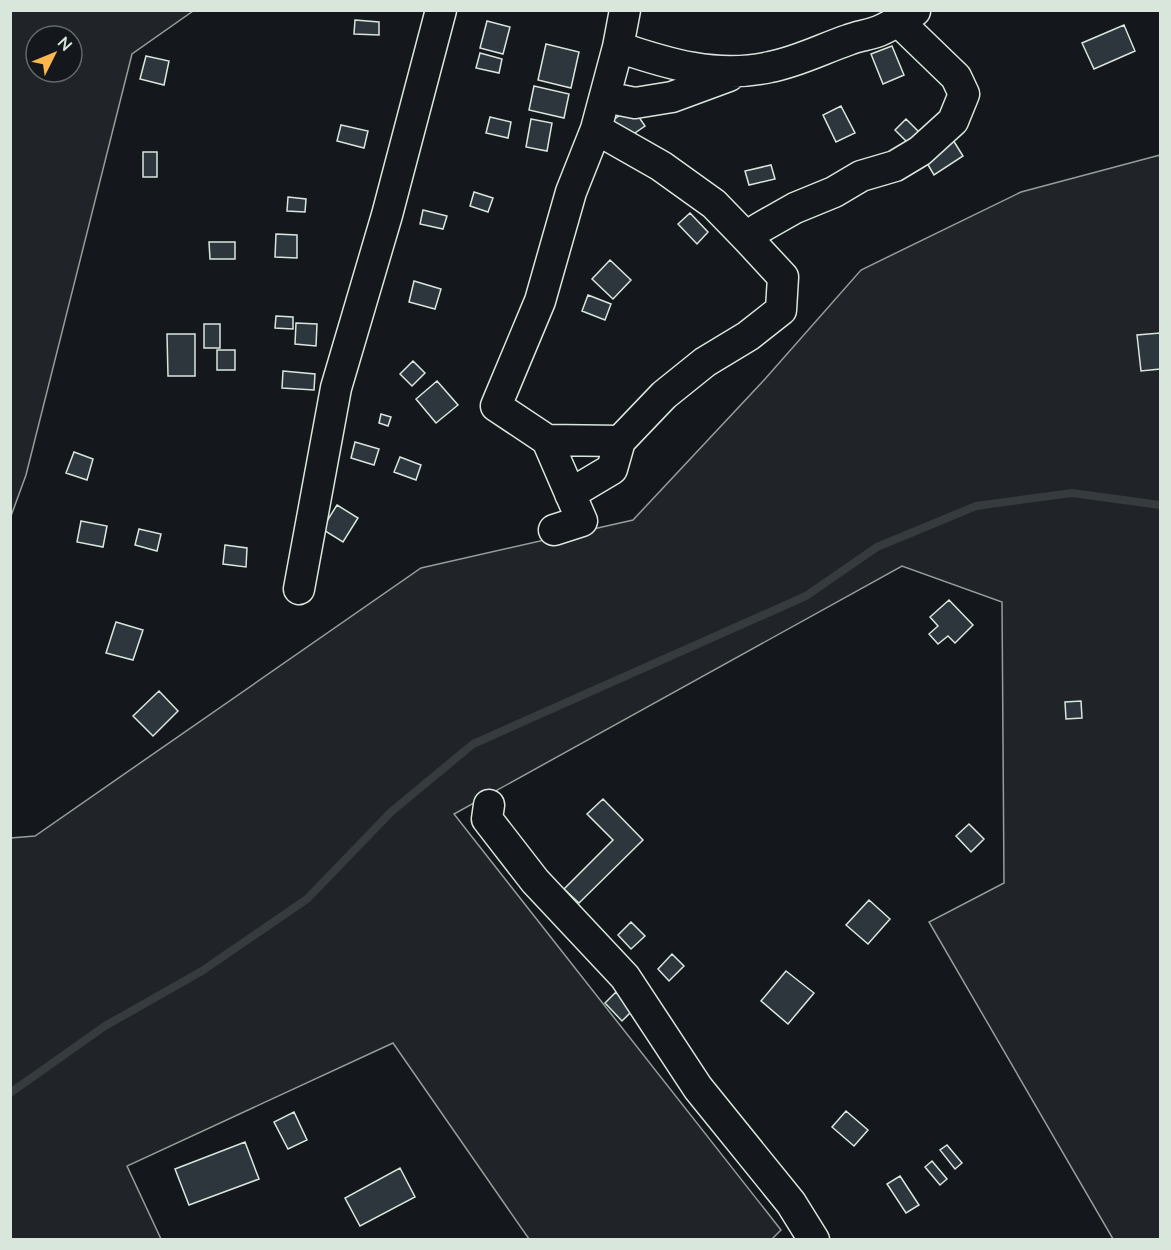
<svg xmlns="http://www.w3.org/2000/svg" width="1171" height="1250" viewBox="0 0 1171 1250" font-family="Lato,sans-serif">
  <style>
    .green { fill: #202428; stroke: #939e99; stroke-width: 1.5; fill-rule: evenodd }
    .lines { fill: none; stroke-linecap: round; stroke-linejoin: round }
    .stream { stroke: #363b3e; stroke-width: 8 }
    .building { fill: #2c363c; stroke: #d8e6dc; stroke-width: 1.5 }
    .minor-casing { stroke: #d8e6dc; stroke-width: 33 }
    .minor { stroke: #14181c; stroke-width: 30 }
  </style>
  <rect width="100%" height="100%" fill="#14181c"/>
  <path class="green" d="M11 10 193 11 132 54 26 475 11 516ZM36 36H72V72H36Z
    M1160 155V1239H1113L929 922 1004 883 1002 602 902 566 454 814 781 1230 772 1239H529L393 1043 127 1166 161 1239 11 1240V838L35 836 421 568 633 520 765 379 861 270 1021 192Z"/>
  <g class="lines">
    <path class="stream" d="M10 1093 105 1026 202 971 307 899 391 812 473 744 806 596 877 547 976 506 1072 493 1160 505"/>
  </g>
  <path class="building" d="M355 20 379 22V35L354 34Z
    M487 21 510 27 503 54 480 48Z
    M1124 25 1135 51 1094 69 1082 43Z
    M546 44 579 52 571 88 538 80Z
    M892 46 904 75 883 84 871 54Z
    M480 53 502 59 499 73 476 68Z
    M146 56 169 61 164 85 140 79Z
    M534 86 569 94 564 118 529 110Z
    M841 106 855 133 836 142 823 115Z
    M632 107 645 126 626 139 613 120Z
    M490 117 511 122 508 138 486 133Z
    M531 119 552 123 547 151 526 147Z
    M906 119 923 136 912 147 895 130Z
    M341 125 368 131 364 148 337 141Z
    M953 140 963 156 934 175 924 158Z
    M143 152H157V177H143Z
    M771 165 775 179 749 185 745 171Z
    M474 192 493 198 488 212 470 206Z
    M288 197 306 199 305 212 287 211Z
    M423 210 447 216 443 229 420 224Z
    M690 213 708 232 697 244 678 224Z
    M276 234 297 235V258L275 257Z
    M209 242H235V259H210Z
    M610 260 631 280 613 299 592 279Z
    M414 281 441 289 435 309 409 302Z
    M588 295 611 304 605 320 582 311Z
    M276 316 293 317V329L275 328Z
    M296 323 317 324 316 346 295 344Z
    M204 324H220V348H204Z
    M1160 333V369L1141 371 1137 335Z
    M167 334H195V376H168Z
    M217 350H235V370H217Z
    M413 361 425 373 412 386 400 374Z
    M283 371 315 374 314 390 282 388Z
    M437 381 458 405 436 423 416 399Z
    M381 414 391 417 388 426 379 423Z
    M355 442 379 449 374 465 351 458Z
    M74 452 93 459 87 480 66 473Z
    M400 457 421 465 416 480 394 472Z
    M337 505 358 518 343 542 322 529Z
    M81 521 107 526 103 547 77 542Z
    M139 529 161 534 157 551 135 545Z
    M225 545 247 548 246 567 223 564Z
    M949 600 973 625 955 643 948 636 938 644 929 634 938 626 930 617Z
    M116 622 143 630 133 660 106 653Z
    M159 691 178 711 153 736 133 716Z
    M1081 701 1082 718 1066 719 1065 702Z
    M603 799 643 840 579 903 564 889 613 840 587 814Z
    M969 824 984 839 971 852 956 836Z
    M869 900 890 919 868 944 846 925Z
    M631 922 645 936 631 949 618 935Z
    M672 954 684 966 669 981 658 969Z
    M786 971 814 993 788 1024 761 1001Z
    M616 992 633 1010 622 1021 605 1003Z
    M846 1111 868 1130 854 1146 832 1127Z
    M294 1112 307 1140 288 1149 274 1122Z
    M245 1142 259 1179 189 1205 175 1169Z
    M947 1145 962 1163 955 1169 940 1150Z
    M932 1161 947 1179 940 1185 925 1167Z
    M400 1168 415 1197 360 1226 345 1198Z
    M900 1176 919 1205 906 1213 887 1184Z"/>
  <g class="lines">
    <defs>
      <path id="minor" d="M618 47C668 64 717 79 770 67 797 62 822 49 848 40 858 36 869 35 879 31 891 26 903 18 915 11
        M605 97 635 103 672 97 729 76
        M596 129 661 166 714 204 747 238 758 229 795 208 834 192 861 176 895 166 920 151 953 121 964 94 956 77 898 21
        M547 440 620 441 664 395 705 362 748 336 781 310 783 277 747 238
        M570 494 612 469 620 441
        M554 530 582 521 547 440 496 406 540 301 571 192 596 129 618 47 625 10
        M299 589 336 388 387 215 441 10
        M489 805 487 819 535 881 625 977 698 1088 791 1203 814 1240"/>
    </defs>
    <use href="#minor" class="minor-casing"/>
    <use href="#minor" class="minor"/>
  </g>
  <rect width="1171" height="1250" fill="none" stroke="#d8e6dc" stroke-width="24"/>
  <g transform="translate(54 54) rotate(47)"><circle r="28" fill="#14181c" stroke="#626a69" stroke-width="1.5"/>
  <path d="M0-4.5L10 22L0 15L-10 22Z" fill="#ffb74d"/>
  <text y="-9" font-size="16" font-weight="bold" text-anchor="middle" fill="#d8e6dc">N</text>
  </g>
</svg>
